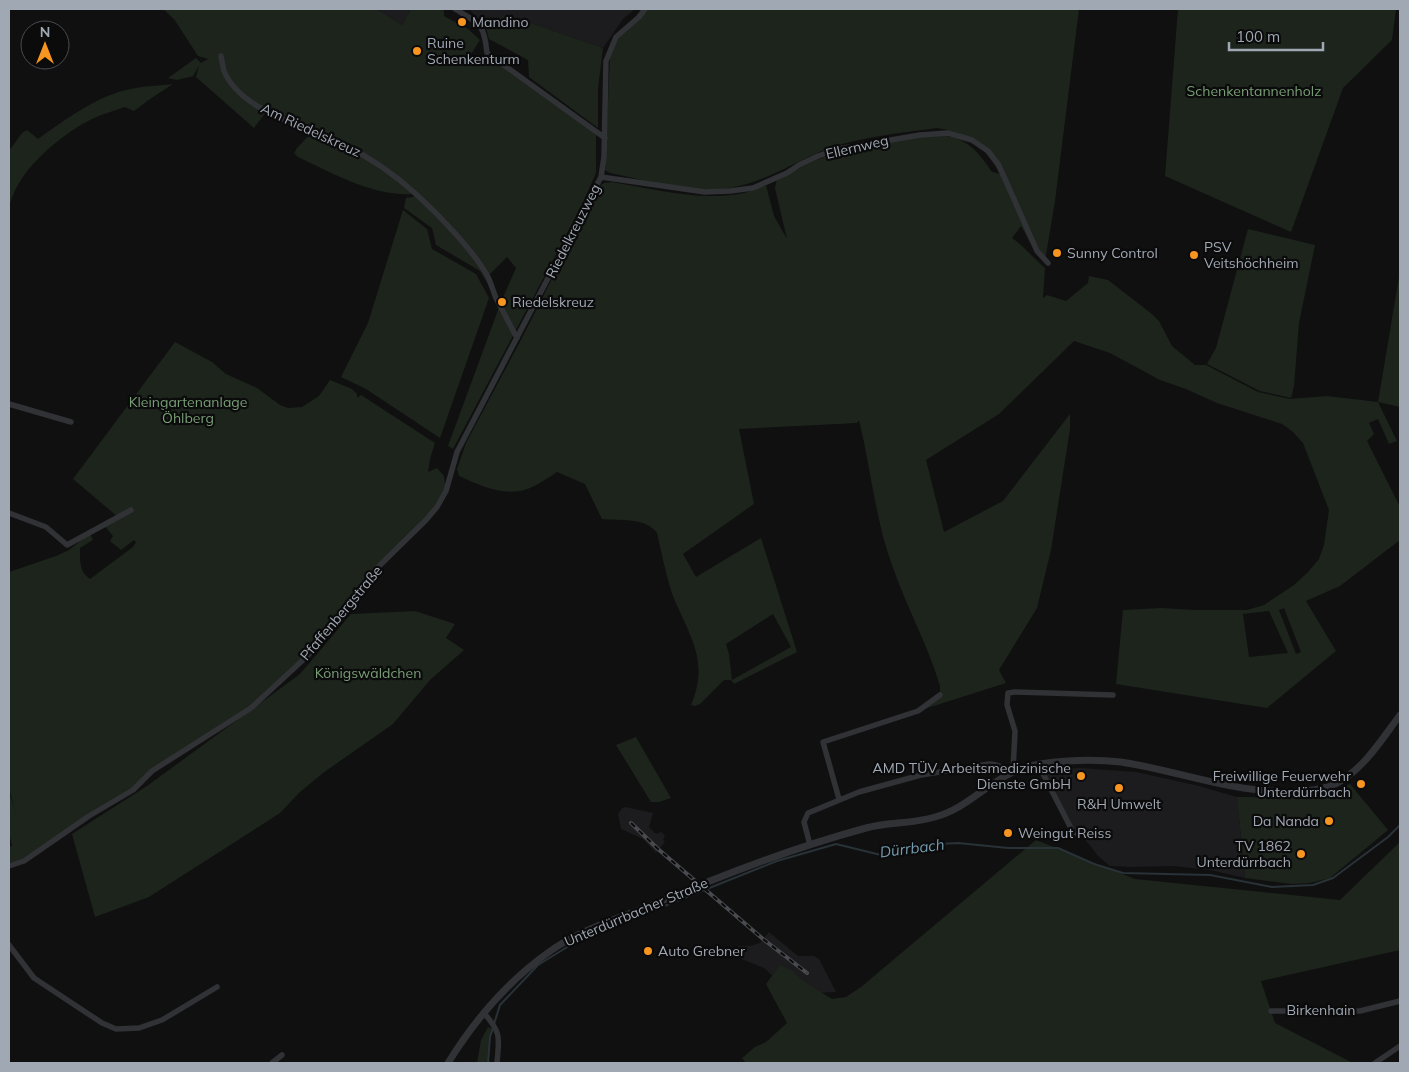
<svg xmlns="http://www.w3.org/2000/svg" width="1409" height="1072" viewBox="0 0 1409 1072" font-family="Mulish,sans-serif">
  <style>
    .built { fill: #1c1c1e }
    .green { fill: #1c241c; fill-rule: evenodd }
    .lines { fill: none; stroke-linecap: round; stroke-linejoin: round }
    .stream { stroke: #283237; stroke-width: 2 }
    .minor { stroke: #313236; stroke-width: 5.5 }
    .tertiary { stroke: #313236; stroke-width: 7 }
    .rail-casing { stroke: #484a4f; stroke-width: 4 }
    .rail { stroke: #0b0b0c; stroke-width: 2; stroke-dasharray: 5.5; stroke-linecap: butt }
    .poi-dot { fill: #f89521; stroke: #0b0b0c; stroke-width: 2 }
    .labels { text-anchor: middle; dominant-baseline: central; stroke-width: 4.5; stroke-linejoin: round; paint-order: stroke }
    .poi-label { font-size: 14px; fill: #a0a8b3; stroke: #0b0b0c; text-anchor: start }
    .park-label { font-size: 14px; fill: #799f76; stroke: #0b0b0c }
    .street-label { font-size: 14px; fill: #a0a8b3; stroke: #0b0b0c }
    .water-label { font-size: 15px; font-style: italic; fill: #759cb0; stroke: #0b0b0c }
  </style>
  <rect width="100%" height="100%" fill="#101011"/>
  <path class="built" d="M377 9H411L402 25Z
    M469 9H635L623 19 603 48 505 14 486 28Z
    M1080 768 1136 772 1195 785 1237 797 1245 878 1210 870 1173 866 1132 867 1110 866 1098 856 1089 844 1075 831 1044 772 1045 770Z
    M625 807 653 813 649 827 656 834 661 832 665 835 663 840 665 842 656 853 643 839 621 829 618 814 622 808Z
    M769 932 798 956H814L819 959 836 992 792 994 764 968 739 958 738 946H750L760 943Z"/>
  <path class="green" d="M163 9H377L402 25 411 9H441L444 11V16L468 29 480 40 468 59C477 63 480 63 486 56L596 133V173L581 207 453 449 448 446 501 302 516 268 507 257 488 276 489 286 480 271 436 245 432 228 404 208 406 198 413 197 415 194C374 197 334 174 298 157L294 153 297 148 312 132 266 112 254 128 196 77 199 66 193 76 177 80 168 78 196 58 201 63 208 59 198 56 174 19Z
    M645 9H1079L1055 201 1045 261 1036 253 1021 226 1012 238C1025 247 1033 258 1045 268L1043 298 1047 295 1066 301 1088 283 1089 276 1108 280 1152 314 1159 321 1172 346 1195 365H1206L1258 392 1290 399 1327 396 1378 402 1400 271V407L1378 402 1397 441 1389 444 1378 419 1369 423 1374 434 1367 441 1400 507V540L1340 586 1306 601 1336 651 1267 708 1116 684 1123 610 1161 608 1195 610H1247L1264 605 1294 585 1308 572 1319 559 1324 545 1329 510 1303 443 1292 431 1282 424 1217 403 1186 389 1160 380 1110 353 1074 341 999 414 926 460 944 532 1003 501 1070 414V429L1051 550 1037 608 999 670 1006 683 918 711 940 695V686C928 645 906 606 892 565 875 518 871 469 859 420L857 423 739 429 754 504 683 554 696 577 761 538 797 652 734 684 731 680H724L700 704 695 706 691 705C710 661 689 635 673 596 666 576 662 554 657 533 646 517 619 521 602 519L585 484 557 472C548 478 539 484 530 488 506 498 481 486 459 476L457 469 466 443 522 338 599 186 604 183 612 182C655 189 700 202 744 193 752 191 759 188 766 185L774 216 787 239 775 188 777 179C792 173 805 164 819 159 845 150 927 131 952 137 971 142 982 157 992 172L1000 174C985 147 968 132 937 128 901 133 856 137 822 151 791 164 764 182 730 188 690 194 649 181 610 173L605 170 610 56 616 37ZM1284 608 1301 652 1296 654 1279 610ZM1269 611 1288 653 1249 657 1243 614ZM773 614 791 647 732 680 729 654 726 644Z
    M1178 9H1396L1392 40 1343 88 1291 232 1165 176Z
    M505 14 603 48 598 88V128L529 77 528 60 489 39 486 28Z
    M173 84 150 99 134 111 125 107C114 111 102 114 92 119 60 135 12 174 9 212V151L22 133 27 130 38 139C63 121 96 97 126 90 141 86 158 86 173 84Z
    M403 210 427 229 432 249 476 274 489 298 440 438 366 389 341 377 368 323Z
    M1248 229 1315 245 1299 323 1294 386 1291 398 1260 391 1207 364 1216 348Z
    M175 342 212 362 226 374 257 388 280 405 288 408 302 407 319 396 330 380 352 389 357 394V398L361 395 435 443 430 459 428 472 437 468 444 476 446 491 437 507 377 568 312 651 251 708 152 771 133 790 24 861 9 866V847L12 846 9 832V792L15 811 9 788V572L56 556 69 550 90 533 93 540 80 548C80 560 79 572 90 579L133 547 136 542 134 540 121 550 110 541 113 536 104 525 118 517 73 479Z
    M415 611 455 624 446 638 464 650 430 680 393 724 323 773 300 792 280 813 149 897 95 917 72 834 147 786 300 674 351 614Z
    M636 737 671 798 659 802H651L616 745Z
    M1350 784 1388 830 1330 878 1310 883 1292 884 1245 878 1237 797C1274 797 1316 801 1350 784Z
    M1036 840 1135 879 1340 900 1400 842V950L1261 981 1275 1023 1353 1063H746L742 1058 755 1047 766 1042 787 1023 766 984 780 965 793 971 803 981 832 999 846 997 861 987Z
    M488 1027 493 1029 490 1037 488 1063H477L481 1040Z"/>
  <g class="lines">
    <path class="stream" d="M494 1024 500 1005 538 965 577 941 777 861 836 844 881 855 922 845 958 843 1008 848H1058L1094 864 1123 873 1210 875 1272 887 1313 885 1333 878 1388 837 1400 825
      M488 1063 490 1037 493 1028"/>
    <path class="minor" d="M455 9C480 24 484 23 487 53L605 138
      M221 56C222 61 223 67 224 71 241 112 308 127 344 145 371 158 394 174 416 194 438 214 474 251 488 277 491 283 493 291 496 298 503 311 510 325 517 338
      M601 177 705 192 730 191 753 188 787 173 799 165 818 156 838 149 920 135 948 133 972 140 988 151 998 164 1005 179 1037 251 1048 263
      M9 404 71 422
      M9 513 46 527 67 545 131 510
      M1038 764 1074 834
      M1013 771 1015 731 1007 705 1008 693 1015 692 1113 695
      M839 799 823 742 918 711 940 695
      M810 845 804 822 808 813 859 792 921 775 989 764C998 764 1002 767 1007 774
      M9 866 24 861 89 816 133 790 152 771 251 708 303 660 312 651 377 568 426 520 437 507 446 491 457 452 601 177 604 157 606 61 616 37 639 17 645 9
      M9 945 34 978 102 1023 116 1029 139 1028 162 1020 217 987
      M1271 1011H1360L1400 1001
      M484 1013C502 1034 499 1037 497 1063
      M272 1063 282 1055
      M1375 1063 1400 1046"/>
    <path class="tertiary" d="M448 1063C474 1021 508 981 549 952 579 930 617 919 652 905 722 875 792 848 866 828 888 822 912 824 935 817 975 806 994 771 1040 764 1067 760 1094 759 1121 762 1181 771 1240 796 1302 791 1315 790 1327 789 1339 782 1365 767 1382 739 1400 715"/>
    <defs>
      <path id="rail" d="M631 823 658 849 763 939 807 973"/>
    </defs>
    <use href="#rail" class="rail-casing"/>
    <use href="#rail" class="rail"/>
  </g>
  <g class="poi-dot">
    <circle cx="462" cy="22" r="5"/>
    <circle cx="417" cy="51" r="5"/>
    <circle cx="1057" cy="253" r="5"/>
    <circle cx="1194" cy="255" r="5"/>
    <circle cx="502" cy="302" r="5"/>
    <circle cx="1081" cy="776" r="5"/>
    <circle cx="1361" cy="784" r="5"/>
    <circle cx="1119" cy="788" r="5"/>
    <circle cx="1329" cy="821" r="5"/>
    <circle cx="1008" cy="833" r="5"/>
    <circle cx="1301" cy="854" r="5"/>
    <circle cx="648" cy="951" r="5"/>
  </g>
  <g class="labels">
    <g class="poi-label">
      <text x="472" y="22">Mandino</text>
      <text x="427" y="43">Ruine<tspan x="427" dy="16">Schenkenturm</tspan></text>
      <text x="1204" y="247">PSV<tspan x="1204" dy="16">Veitshöchheim</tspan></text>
      <text x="1067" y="253">Sunny Control</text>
      <text x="512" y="302">Riedelskreuz</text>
      <text x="1071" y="768" text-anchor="end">AMD TÜV Arbeitsmedizinische<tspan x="1071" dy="16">Dienste GmbH</tspan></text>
      <text x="1351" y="776" text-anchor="end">Freiwillige Feuerwehr<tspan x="1351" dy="16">Unterdürrbach</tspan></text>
      <text x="1119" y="804" text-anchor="middle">R&amp;H Umwelt</text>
      <text x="1319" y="821" text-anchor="end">Da Nanda</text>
      <text x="1018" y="833">Weingut Reiss</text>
      <text x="1291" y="846" text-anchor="end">TV 1862<tspan x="1291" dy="16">Unterdürrbach</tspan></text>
      <text x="658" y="951">Auto Grebner</text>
    </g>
    <g class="park-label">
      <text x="1254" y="91">Schenkentannenholz</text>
      <text x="188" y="402">Kleingartenanlage<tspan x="188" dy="16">Öhlberg</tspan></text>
      <text x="368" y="673">Königswäldchen</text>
    </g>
    <g class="street-label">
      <text transform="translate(311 130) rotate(25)">Am Riedelskreuz</text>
      <text transform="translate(857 147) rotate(-13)">Ellernweg</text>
      <text transform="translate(573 231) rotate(-63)">Riedelkreuzweg</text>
      <text transform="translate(341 613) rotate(-50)">Pfaffenbergstraße</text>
      <text transform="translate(636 912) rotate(-23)">Unterdürrbacher Straße</text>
      <text x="1321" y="1010">Birkenhain</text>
    </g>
    <g class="water-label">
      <text transform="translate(912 848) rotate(-7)">Dürrbach</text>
    </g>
  </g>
  <rect width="1409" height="1072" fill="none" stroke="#a0a8b3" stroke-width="20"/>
  <g transform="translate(45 45)"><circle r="24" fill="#0b0b0c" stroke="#474a4f"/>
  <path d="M0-4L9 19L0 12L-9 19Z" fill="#f89521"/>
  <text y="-8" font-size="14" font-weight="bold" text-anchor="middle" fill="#a0a8b3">N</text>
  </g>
  <path d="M1229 42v8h94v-8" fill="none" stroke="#a0a8b3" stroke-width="2.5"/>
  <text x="1236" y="42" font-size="15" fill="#a0a8b3" stroke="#0b0b0c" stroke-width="4" paint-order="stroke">100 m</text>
</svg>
